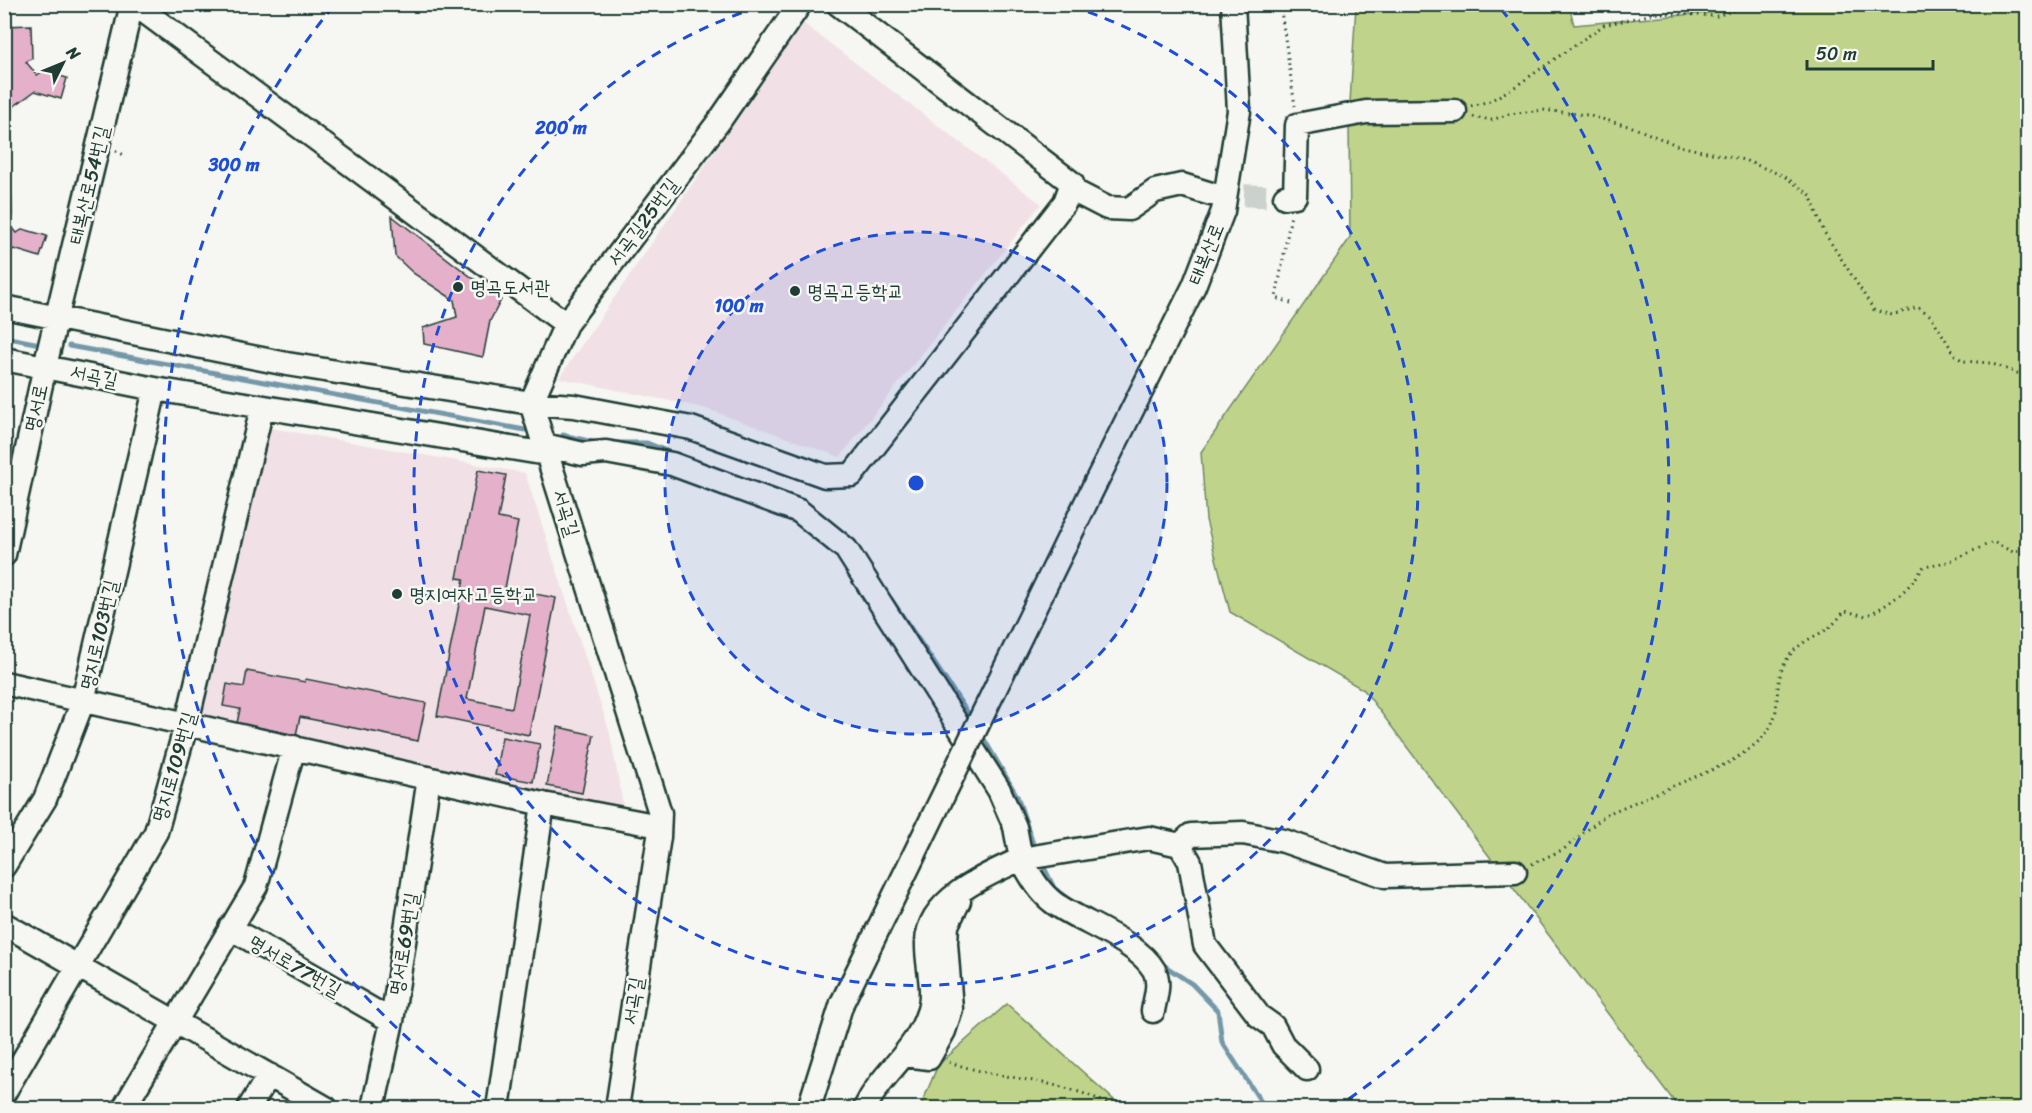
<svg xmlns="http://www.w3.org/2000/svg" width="2032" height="1113" viewBox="0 0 2032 1113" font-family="Sriracha,'Poor Story',sans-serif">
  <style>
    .built { fill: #f1e1e6 }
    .green { fill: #bfd48a; stroke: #6f885f; stroke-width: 1.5 }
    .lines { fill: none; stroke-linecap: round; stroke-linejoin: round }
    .stream { stroke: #7598a9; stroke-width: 5 }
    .building { fill: #e4b0ca; stroke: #1f3d34; stroke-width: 1.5; fill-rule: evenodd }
    .minor-tunnel { stroke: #cbd1cc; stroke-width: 22; stroke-dasharray: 22 11; stroke-linecap: butt }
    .minor-casing { stroke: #1f3d34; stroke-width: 27 }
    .path { stroke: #1f3d34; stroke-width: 3; stroke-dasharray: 1.5 4.5; stroke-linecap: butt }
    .minor { stroke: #f6f6f2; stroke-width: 22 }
    .minor-bridge-casing { stroke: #1f3d34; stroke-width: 27; stroke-linecap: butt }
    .minor-bridge { stroke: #f6f6f2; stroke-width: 22 }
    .ring { fill: none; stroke: #1d4ed8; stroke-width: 3; stroke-dasharray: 10 8 }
    .poi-dot { fill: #1f3d34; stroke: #f6f6f2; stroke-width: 2 }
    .labels { text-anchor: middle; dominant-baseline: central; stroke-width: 5; stroke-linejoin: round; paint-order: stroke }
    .street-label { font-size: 20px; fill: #1f3d34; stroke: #f6f6f2 }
    .poi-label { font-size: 20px; fill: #1f3d34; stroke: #f6f6f2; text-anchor: start }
    .centre { fill: #1d4ed8; stroke: #f6f6f2; stroke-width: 3 }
    .ring-label { font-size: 18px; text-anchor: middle; font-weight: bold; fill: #1d4ed8; stroke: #f6f6f2; stroke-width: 5; stroke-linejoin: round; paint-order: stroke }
  </style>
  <rect width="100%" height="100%" fill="#f6f6f2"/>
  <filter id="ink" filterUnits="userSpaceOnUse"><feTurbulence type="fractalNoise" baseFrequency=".0167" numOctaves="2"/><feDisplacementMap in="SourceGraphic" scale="12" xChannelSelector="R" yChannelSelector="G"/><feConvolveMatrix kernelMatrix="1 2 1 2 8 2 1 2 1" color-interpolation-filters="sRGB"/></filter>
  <g filter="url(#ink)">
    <path class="built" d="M803 23 1041 204 840 457 704 408 559 378Z
      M271 428 525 473 609 730 624 809 198 716Z"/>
    <path class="green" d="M1737 4 2027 5V1108H1679L1364 690 1230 612 1206 520 1201 452 1350 238 1349 119 1356 5H1573L1570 9 1574 25 1727 11Z
      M1007 1004 1123 1108H920L938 1065Z"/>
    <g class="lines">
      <path class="stream" d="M4 337 40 344
        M69 346 525 430
        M563 435 597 443
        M615 443H647L676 455
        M749 481 791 497
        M891 599 973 721
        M981 734 1017 796 1035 850
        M1041 861 1054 888 1068 899
        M1159 962 1192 984 1218 1011 1222 1042 1265 1108"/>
    </g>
    <path class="building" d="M4 4H13L7 13 4 12Z
      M31 25 32 58 26 62 37 75 43 71 67 78 61 99 35 91 6 112V26Z
      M4 183H11L12 216 6 220 17 233 23 229 47 236 40 257 14 249 4 256Z
      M392 216 501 300 490 321 483 357 424 344 423 328 457 317 454 300 413 273 395 256Z
      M478 470 506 475 498 518 518 522 505 588 556 598 529 735 437 716 464 579 457 578ZM485 606 530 615 512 708 467 699Z
      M247 671 305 682 306 679 426 703 418 741 300 717 296 735 237 723 240 709 223 706 227 684 244 687Z
      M558 727 594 735 582 793 547 786Z
      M502 737 540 744 533 782 495 775Z"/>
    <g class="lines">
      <path class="minor-tunnel" d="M1211 194 1285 197"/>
      <defs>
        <path id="minor" d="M134 4 566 324
          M1070 189 1107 208 1129 209 1155 191 1182 185 1211 194
          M1285 197 1295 196 1297 125 1366 112 1455 111
          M4 307 287 364 531 403 574 406 691 428 825 476 852 475 1065 202 1072 183 838 4
          M4 359 155 389 547 454
          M544 445 583 454 606 452 672 464 799 511 846 549 999 790 1015 827 1021 859 1149 838 1180 845 1191 835 1243 833 1284 841 1385 876 1515 872
          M1096 482 1194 286 1223 211 1239 111 1233 4
          M4 555 45 366 132 4
          M4 683 543 804 659 826
          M1180 845 1190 862 1205 945 1259 1016 1273 1026 1283 1045 1307 1069
          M4 866 45 799 83 701 155 389
          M4 924 326 1108
          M230 928 392 1021
          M905 1055 929 1058 944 1031 951 1009 946 943 947 925 959 901
          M4 1093 156 832 187 722 262 408
          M124 1108 256 886 294 747
          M249 1108 269 1075
          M373 1108 392 1021 429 778
          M498 1108 543 804
          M617 1108 659 837 660 813 531 403 566 324 720 120 800 4
          M809 1108 842 1003
          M865 1108C882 1071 916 1053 929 1010 935 988 926 964 927 942 928 899 988 874 1021 859 1030 875 1039 892 1054 903 1082 923 1137 941 1154 970 1161 983 1155 998 1153 1011"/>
      </defs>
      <use href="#minor" class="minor-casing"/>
      <path class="path" d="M1280 4 1295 106
        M1471 106 1490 101 1516 86 1604 25 1658 13 1717 16 1752 4
        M1473 117 1492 120 1509 114 1543 110 1587 115 1632 127 1679 146 1744 160 1784 176 1810 195 1824 232 1874 310 1892 315 1918 307 1931 316 1955 355 1963 361 1990 363 2028 377
        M116 151 124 155
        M1291 303 1276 298 1291 215
        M1532 864 1564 849 1607 814 1728 763C1749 750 1772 736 1776 710 1778 693 1777 676 1786 661 1796 644 1810 639 1826 630 1833 626 1839 617 1845 611L1866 616C1892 603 1909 590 1924 566L1948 562 1993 542 2013 552 2028 546
        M949 1062C1006 1082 1060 1077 1116 1108"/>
      <use href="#minor" class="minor"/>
      <defs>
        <path id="minor-bridge" d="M842 1003 1096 482"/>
      </defs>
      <use href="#minor-bridge" class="minor-bridge-casing"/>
      <use href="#minor-bridge" class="minor-bridge"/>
    </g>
  </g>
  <circle cx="916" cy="483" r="251" fill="#1d4ed8" fill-opacity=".12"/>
  <g class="ring">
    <circle cx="916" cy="483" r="251"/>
    <path d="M1071 6A502 502 0 1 1 761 6"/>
    <path d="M495 1107A753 753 0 0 1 331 9M1501 9A753 753 0 0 1 1337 1107"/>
  </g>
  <g class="poi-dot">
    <circle cx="458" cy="287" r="6"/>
    <circle cx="795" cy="291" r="6"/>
    <circle cx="397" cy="594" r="6"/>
  </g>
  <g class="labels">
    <g class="street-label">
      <text transform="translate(89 185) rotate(-77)">태복산로54번길</text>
      <text transform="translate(643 222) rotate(-53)">서곡길25번길</text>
      <text transform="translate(1206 254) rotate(-68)">태복산로</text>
      <text transform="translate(94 376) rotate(12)">서곡길</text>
      <text transform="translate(36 408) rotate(-78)">명서로</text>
      <text transform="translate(566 513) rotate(73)">서곡길</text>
      <text transform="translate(99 635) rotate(-77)">명지로103번길</text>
      <text transform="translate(174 767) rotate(-74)">명지로109번길</text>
      <text transform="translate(404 944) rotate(-81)">명서로69번길</text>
      <text transform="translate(295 966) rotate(30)">명서로77번길</text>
      <text transform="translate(633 1001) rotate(-81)">서곡길</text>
    </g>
    <g class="poi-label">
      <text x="470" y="287">명곡도서관</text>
      <text x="807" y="291">명곡고등학교</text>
      <text x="409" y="594">명지여자고등학교</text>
    </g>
  </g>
  <circle cx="916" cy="483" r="9" class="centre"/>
  <g class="ring-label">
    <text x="561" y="134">200 m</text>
    <text x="234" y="171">300 m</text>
    <text x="739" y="312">100 m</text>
  </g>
  <rect width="2032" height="1113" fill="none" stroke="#f6f6f2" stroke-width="24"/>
  <rect x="12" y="12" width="2008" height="1089" fill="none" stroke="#1f3d34" stroke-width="2" filter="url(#ink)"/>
  <g transform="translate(63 63) rotate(47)" stroke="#f6f6f2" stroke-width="4.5" paint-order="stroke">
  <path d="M0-4.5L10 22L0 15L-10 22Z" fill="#1f3d34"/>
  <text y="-9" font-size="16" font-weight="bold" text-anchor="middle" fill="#1f3d34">N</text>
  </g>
  <path d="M1807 60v9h126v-9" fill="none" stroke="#1f3d34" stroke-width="3"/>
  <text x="1816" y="60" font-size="18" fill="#1f3d34" stroke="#f6f6f2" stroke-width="4.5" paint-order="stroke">50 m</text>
</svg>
